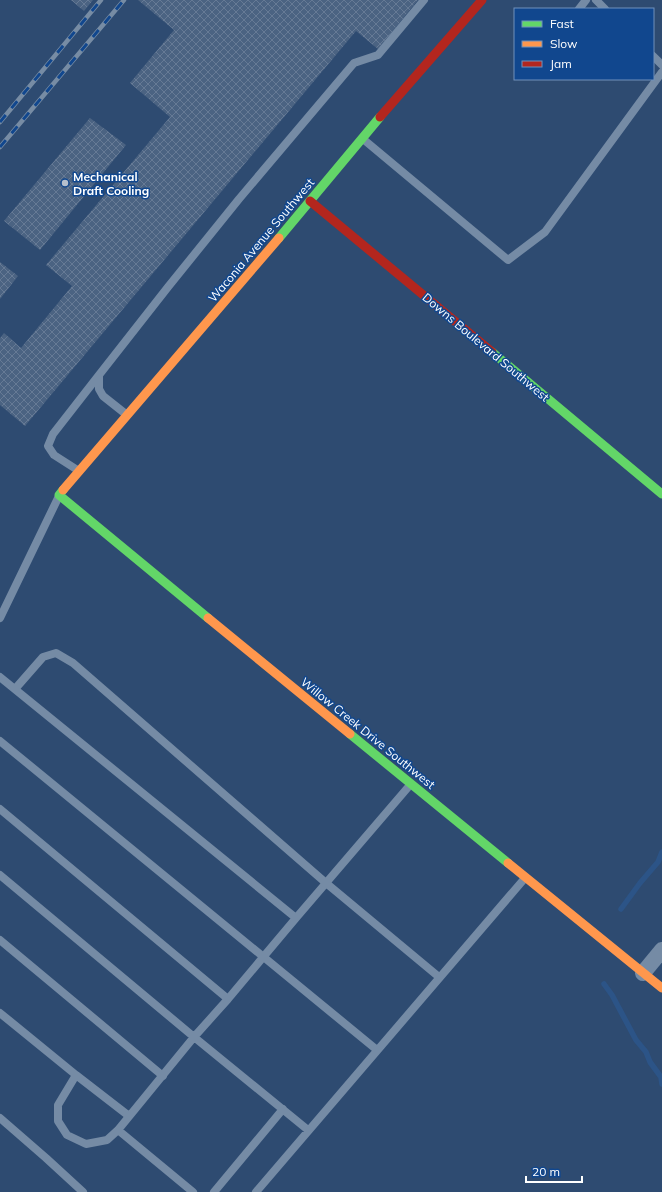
<svg xmlns="http://www.w3.org/2000/svg" width="662" height="1192" viewBox="0 0 662 1192" font-family="Mulish,sans-serif">
  <style>
    .lines { fill: none; stroke-linecap: round; stroke-linejoin: round }
    .stream { stroke: #2c5487; stroke-width: 5.5 }
    .building { fill: url(#building-cross-hatch) }
    .lane { stroke: #758ba5; stroke-width: 8 }
    .street { stroke: #758ba5; stroke-width: 16 }
    .fast { stroke: #63d668; stroke-width: 9 }
    .slow { stroke: #ff974d; stroke-width: 9 }
    .jam { stroke: #b3261e; stroke-width: 9 }
    .rail-casing { stroke: #778ca4; stroke-width: 4.5 }
    .rail { stroke: #11478e; stroke-width: 3; stroke-dasharray: 9; stroke-linecap: butt }
    .poi-dot { fill: #b6c0cd; stroke: #11478e; stroke-width: 1.5 }
    .labels { text-anchor: middle; dominant-baseline: central; stroke-width: 3; stroke-linejoin: round; paint-order: stroke }
    .poi-label { font-size: 12px; font-weight: bold; fill: #fff; stroke: #11478e; text-anchor: start }
    .street-label { font-size: 12px; fill: #fff; stroke: #11478e }
  </style>
  <defs>
    <pattern id="building-cross-hatch" width="8" height="8" patternUnits="userSpaceOnUse"><rect width="8" height="8" fill="#4b6382"/><path d="M0 0l8 8M0 8l8-8" fill="none" stroke="#667a95"/></pattern>
  </defs>
  <rect width="100%" height="100%" fill="#2e4b71"/>
  <g class="lines">
    <path class="stream" d="M621 909 640 883 658 862 662 852
      M604 984 612 995 636 1040 646 1052 650 1062 661 1077 662 1084"/>
  </g>
  <path class="building" d="M71 0H93L84 11Z
    M138 0H418L378 49 356 31 25 426 0 405V338L4 333 21 348 72 286 46 265 170 117 130 83 174 30Z
    M90 118 126 145 40 250 4 221Z
    M0 262 18 276 0 299Z"/>
  <g class="lines">
    <path class="lane" d="M596 0 605 9
      M579 9 586 0
      M653 56 662 65
      M363 139 508 260 545 232 662 72
      M127 415 103 396 99 389V375L168 287 239 199 354 63 378 55 424 0
      M79 471 54 455 48 446 53 434 99 375
      M0 618 59 496
      M0 677 296 918
      M15 689 43 657 56 653 73 663 326 883 439 977
      M0 741 377 1050
      M0 809 228 999
      M0 875 194 1037 308 1130
      M0 940 163 1076
      M0 1013 76 1075 58 1105V1121L67 1135 86 1144 107 1140 118 1130 194 1037 228 999 296 918 410 785
      M76 1075 129 1116
      M0 1118 46 1158 83 1192
      M118 1130 193 1192
      M214 1192 283 1109
      M256 1192 525 878"/>
    <path class="street" d="M643 973 662 950"/>
    <path class="fast" d="M279 238 380 117
      M492 352 662 494
      M63 490 59 495 208 618
      M350 734 508 863"/>
    <path class="slow" d="M63 490 279 238
      M208 618 350 734
      M508 863 662 988"/>
    <path class="jam" d="M380 117 482 0
      M310 201 492 352"/>
    <defs>
      <path id="rail" d="M0 122 101 0
        M0 147 124 0"/>
    </defs>
    <use href="#rail" class="rail-casing"/>
    <use href="#rail" class="rail"/>
  </g>
  <circle class="poi-dot" cx="65" cy="183" r="4"/>
  <g class="labels">
    <g class="poi-label">
      <text x="73" y="176">Mechanical<tspan x="73" dy="14">Draft Cooling</tspan></text>
    </g>
    <g class="street-label">
      <text transform="translate(261 240) rotate(-50)">Waconia Avenue Southwest</text>
      <text transform="translate(486 347) rotate(40)">Downs Boulevard Southwest</text>
      <text transform="translate(368 733) rotate(39)">Willow Creek Drive Southwest</text>
    </g>
  </g>
  <rect x="514" y="8" width="140" height="72" fill="#11478e" stroke="#7091bb"/>
  <rect x="522" y="21" width="20" height="6" fill="#63d668" stroke="#7091bb"/>
  <text x="550" y="28" font-size="12" fill="#ffffff">Fast</text>
  <rect x="522" y="41" width="20" height="6" fill="#ff974d" stroke="#7091bb"/>
  <text x="550" y="48" font-size="12" fill="#ffffff">Slow</text>
  <rect x="522" y="61" width="20" height="6" fill="#b3261e" stroke="#7091bb"/>
  <text x="550" y="68" font-size="12" fill="#ffffff">Jam</text>
  <path d="M526 1176v6h56v-6" fill="none" stroke="#ffffff" stroke-width="2"/>
  <text x="532" y="1176" font-size="12" fill="#ffffff" stroke="#11478e" stroke-width="3" paint-order="stroke">20 m</text>
</svg>
